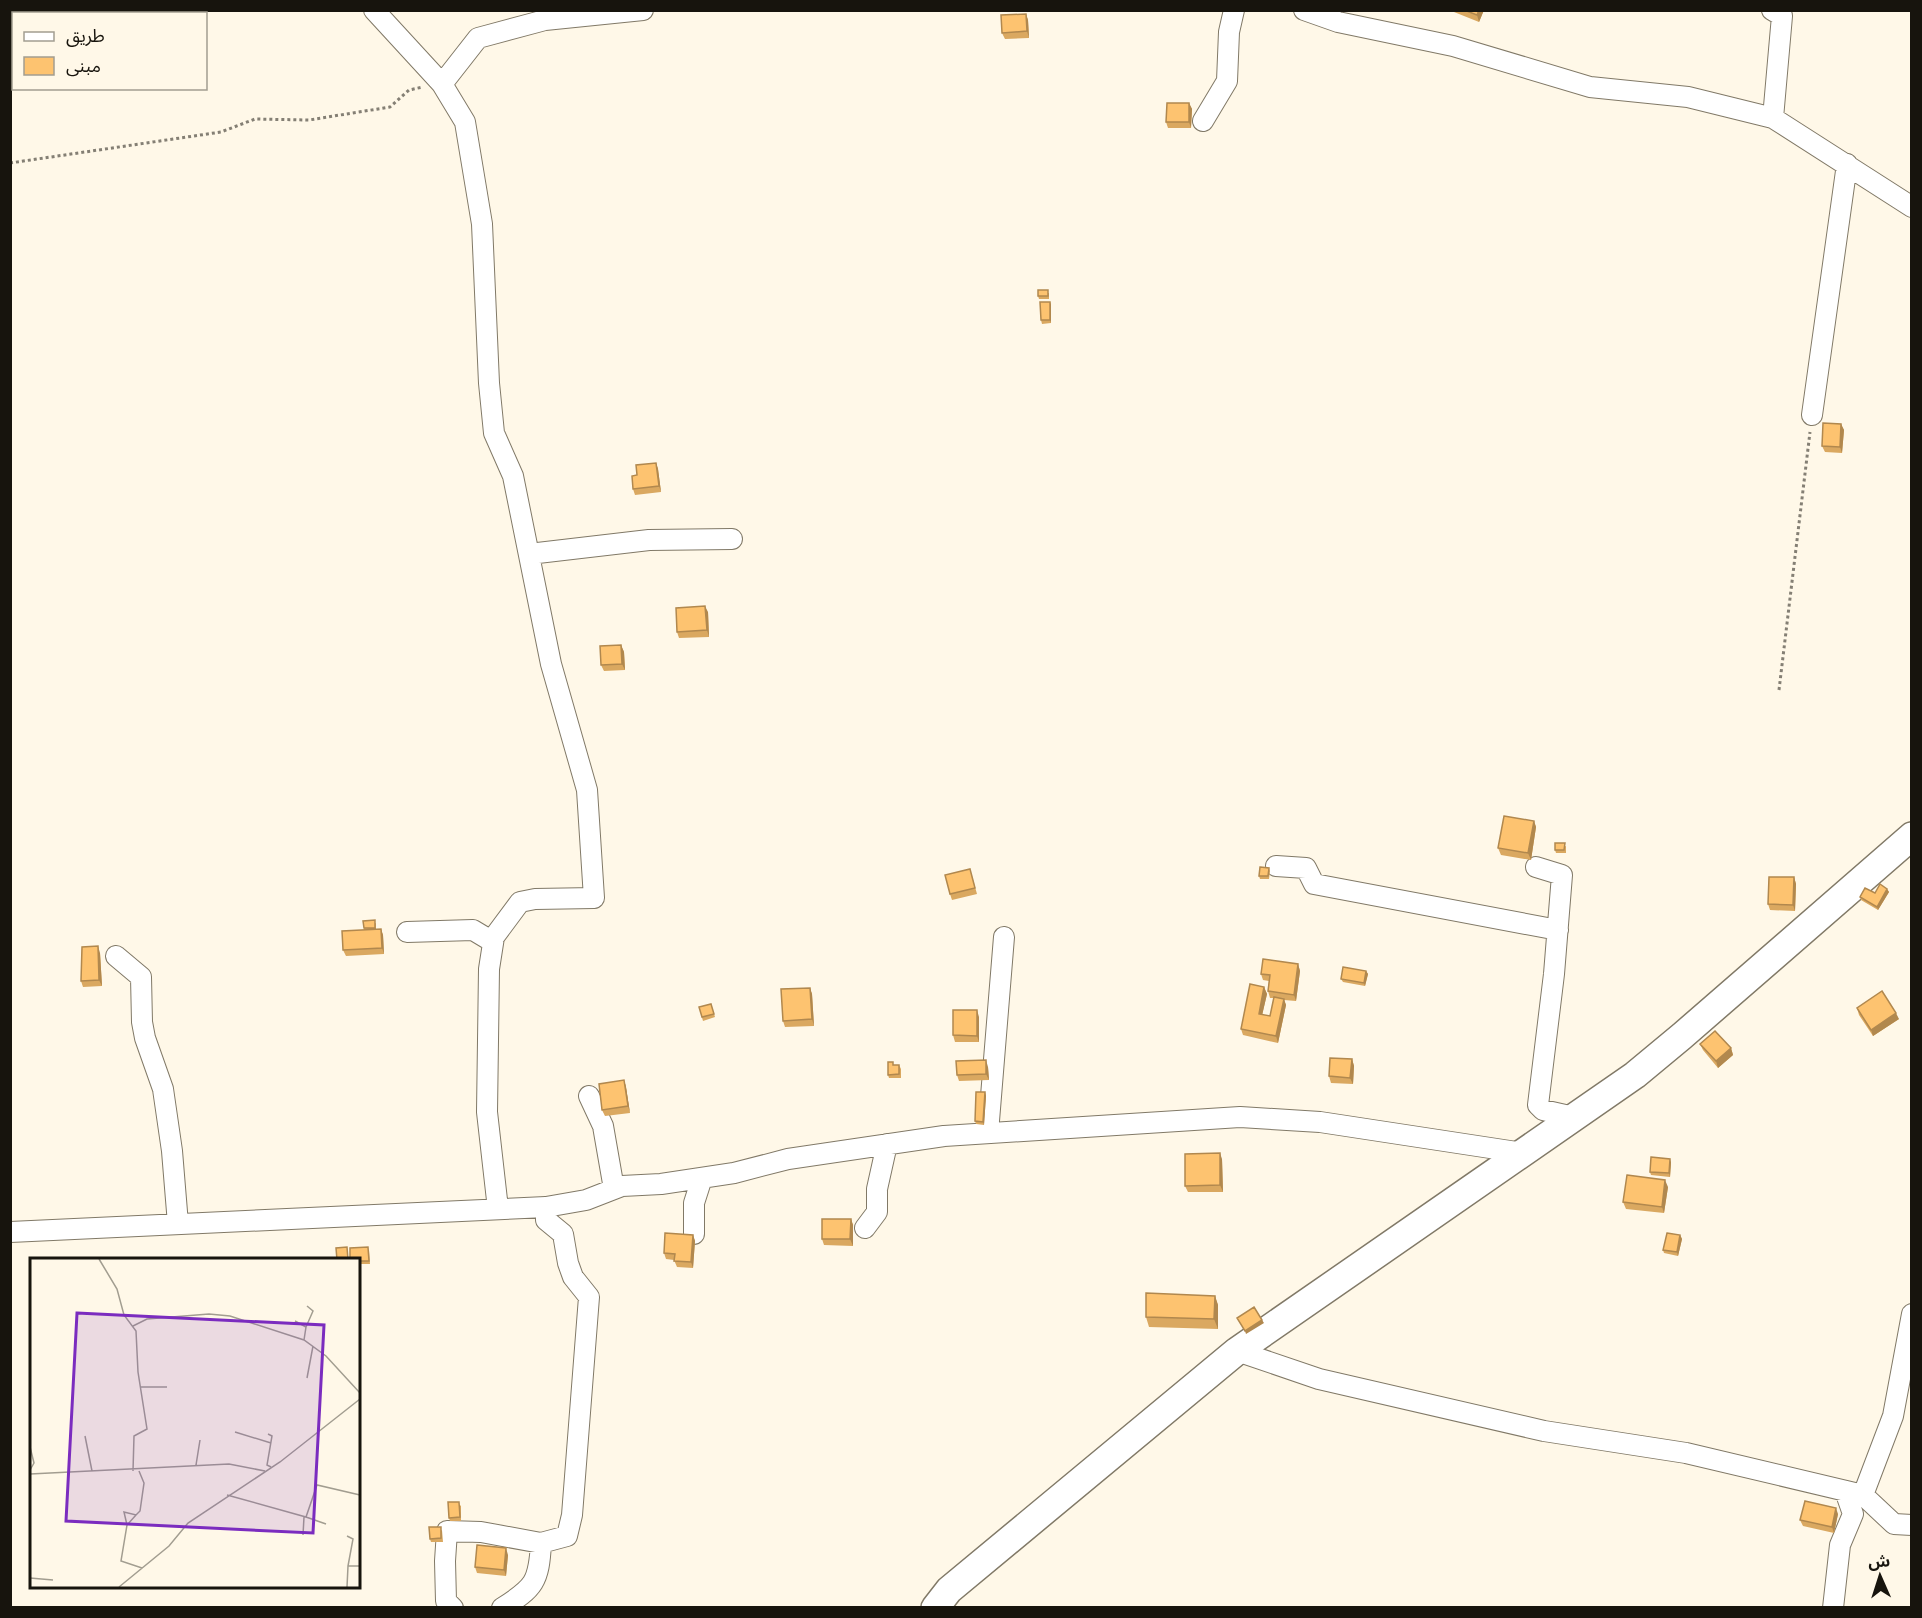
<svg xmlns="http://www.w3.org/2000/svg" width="1922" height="1618" viewBox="0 0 1922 1618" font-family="'Work Sans','Noto Sans Arabic',sans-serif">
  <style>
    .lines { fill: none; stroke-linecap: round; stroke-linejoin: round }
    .street-casing { stroke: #817967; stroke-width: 22 }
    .secondary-casing { stroke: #817967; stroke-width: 30 }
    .path { stroke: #847f74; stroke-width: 3; stroke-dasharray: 3 3; stroke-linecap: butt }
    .street { stroke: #fff; stroke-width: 20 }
    .secondary { stroke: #fff; stroke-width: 27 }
    .wall { fill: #daa860 }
    .shaded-wall { fill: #b1884e }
    .building { fill: #fdc370; stroke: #b1884e; stroke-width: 1.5 }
    .inset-road { fill: none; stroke: #a29d90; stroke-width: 1.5 }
    .view { fill: #7b2cbf; fill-opacity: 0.15; stroke: #7b2cbf; stroke-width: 3 }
    .inset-edge { fill: none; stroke: #17140d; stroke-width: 3 }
  </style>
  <rect width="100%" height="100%" fill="#fff8e8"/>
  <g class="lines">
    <defs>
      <path id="street" d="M374 10 442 84 465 122 482 224 489 383 494 433 513 476 551 664 587 790 594 898 535 899 520 902 494 937 489 969 487 1112 498 1209
        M1304 10 1338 22 1453 46 1590 87 1688 97 1773 118 1912 207
        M1772 10 1782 16 1773 118
        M442 84 478 38 545 20 643 10
        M1203 121 1227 81 1229 32 1234 10
        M1812 415 1847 164
        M529 554 649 540 732 539
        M1276 866 1306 868 1314 884 1558 930
        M1536 867 1562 875 1554 974 1538 1105 1543 1110 1574 1117
        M407 932 473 930 493 942
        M116 956 141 977 142 1022 145 1038 163 1089 172 1151 178 1224
        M589 1096 603 1126 614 1189
        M988 1133 1004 937
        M865 1228 877 1212V1189L887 1144
        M10 1232 546 1207 586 1200 622 1186 661 1184 734 1173 788 1159 944 1136 1240 1117 1320 1122 1523 1153
        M694 1234V1203L702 1178
        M1237 1351 1319 1379 1544 1431 1686 1453 1863 1495 1893 1416 1912 1314
        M1863 1495 1894 1524 1912 1525
        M453 1608 446 1601 445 1561 447 1531 481 1532 541 1543 567 1536 572 1515 589 1297 573 1277 568 1263 563 1234 546 1220V1207
        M502 1608C534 1588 539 1582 541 1543
        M1833 1608 1840 1545 1853 1514 1845 1491"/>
      <path id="secondary" d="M935 1608 949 1590 1237 1351 1635 1075 1682 1036 1912 836"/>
    </defs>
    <use href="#street" class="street-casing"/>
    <use href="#secondary" class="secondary-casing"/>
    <path class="path" d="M10 163 221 132 255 119 309 120 390 107 409 90 423 87
      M1779 690 1810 432"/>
    <use href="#street" class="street"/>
    <use href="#secondary" class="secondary"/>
  </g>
  <path class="wall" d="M1449 10H1484L1479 22Z
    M1026 14 1028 20 1029 38 1005 39 1002 33Z
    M1189 103 1192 109 1191 128H1168L1166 122Z
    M1049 293V299H1039L1038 296Z
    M1050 302 1051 305V323L1042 324 1041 320Z
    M1841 424 1844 430 1842 453 1825 452 1822 446Z
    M656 463 658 469 661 492 635 495 633 489Z
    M708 612 709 637 679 638 677 632Z
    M621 645 624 652 625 670 604 671 601 665Z
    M1534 821 1536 827 1531 860 1501 855 1498 848Z
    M1566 846V853H1556L1555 850Z
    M1269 868 1270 871 1269 879H1260L1259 876Z
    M972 876 977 894 952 900 950 894Z
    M1794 877 1796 884 1795 911 1770 910 1768 904Z
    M1887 889 1889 892 1878 910 1861 900 1860 897 1875 893Z
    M376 923V929H381L383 935 384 954 346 956 343 950 364 930V928Z
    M100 953 102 986 83 987 81 981Z
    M1298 964 1300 971 1296 1001 1284 1000 1286 1005 1278 1043 1243 1035 1241 1029 1264 987 1267 994 1262 1015 1270 1016 1274 998H1270L1268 991 1269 981 1263 980 1261 974Z
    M1366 971 1368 974 1365 986 1343 982 1341 979Z
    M810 988 812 994 814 1026 785 1027 783 1021Z
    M711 1004 715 1017 703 1021 699 1007Z
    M1857 1008 1899 1019 1873 1036 1859 1015Z
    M979 1017V1042H955L953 1035Z
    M1700 1044 1731 1048 1733 1055 1718 1068 1703 1050Z
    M1352 1059 1354 1066 1353 1084 1331 1083 1329 1076Z
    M894 1065H899L901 1069V1078H889L888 1075Z
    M988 1067 989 1080 959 1081 957 1075Z
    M624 1080 626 1087 630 1113 605 1116 602 1110Z
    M985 1092 986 1096 984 1125 976 1124 975 1121Z
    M1222 1159 1223 1192H1188L1185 1186Z
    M1671 1162 1670 1177 1651 1175 1650 1172Z
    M1668 1187 1664 1213 1626 1209 1623 1202Z
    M851 1219 853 1225V1246L824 1245 822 1239Z
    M693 1235 695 1241 693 1268 677 1267 674 1260 666 1259 664 1253Z
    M1680 1235 1682 1239 1678 1256 1664 1253 1663 1250Z
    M369 1250 370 1264H358V1260Z
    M1215 1296 1218 1305V1329L1149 1327 1146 1317Z
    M461 1505V1521H450L449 1518Z
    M1838 1514 1834 1533 1803 1526 1800 1520Z
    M442 1530 443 1542H431L430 1539Z
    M508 1555 506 1576 477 1573 475 1567Z"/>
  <path class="shaded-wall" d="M1479 10H1484L1479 22 1477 15Z
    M1026 14 1028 20 1029 38 1027 31Z
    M1189 103 1192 109 1191 128 1189 122Z
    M1050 302 1051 305V323L1050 320Z
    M1841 424 1844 430 1842 453 1840 447Z
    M656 463 658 469 661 492 659 486Z
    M705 606 708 612 709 637 707 630Z
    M621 645 624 652 625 670 622 664Z
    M1534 821 1536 827 1531 860 1528 853Z
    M1794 877 1796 884 1795 911 1793 905Z
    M1887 889 1889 892 1878 910 1877 907Z
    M381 929 383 935 384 954 382 948Z
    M98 946 100 953 102 986 99 980Z
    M1298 964 1300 971 1296 1001 1294 995Z
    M1366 971 1368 974 1365 986 1364 983Z
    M1264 987 1267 994 1261 1020 1259 1014Z
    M810 988 812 994 814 1026 812 1019Z
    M1284 999 1286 1005 1278 1043 1276 1036Z
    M977 1010 979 1017V1042L977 1036Z
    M1896 1013 1899 1019 1873 1036 1871 1030Z
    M1731 1048 1733 1055 1718 1068 1716 1061Z
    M1352 1059 1354 1066 1353 1084 1350 1078Z
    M986 1060 988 1067 989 1080 986 1074Z
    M624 1080 626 1087 630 1113 628 1106Z
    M985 1092 986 1096 984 1125 983 1122Z
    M1220 1153 1222 1159 1223 1192 1220 1185Z
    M1670 1159 1671 1162 1670 1177 1669 1173Z
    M1665 1180 1668 1187 1664 1213 1662 1207Z
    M851 1219 853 1225V1246L850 1239Z
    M693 1235 695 1241 693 1268 691 1262Z
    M1680 1235 1682 1239 1678 1256 1677 1252Z
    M1215 1296 1218 1305V1329L1214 1319Z
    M1262 1320 1264 1323 1246 1334 1245 1331Z
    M1836 1508 1838 1514 1834 1533 1832 1527Z
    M506 1548 508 1555 506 1576 504 1570Z"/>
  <path class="building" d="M1464 10H1479L1477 15Z
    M1026 14 1027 31 1002 33 1001 15Z
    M1167 103H1189V122H1166Z
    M1038 290H1048V296H1038Z
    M1040 302H1050V320H1041Z
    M1823 423 1841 424 1840 447 1822 446Z
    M656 463 659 486 633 489 632 476 637 475 636 465Z
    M705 606 707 630 677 632 676 608Z
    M621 645 622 664 601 665 600 646Z
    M1504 816 1534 821 1528 853 1498 848Z
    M1555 843H1565L1564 850H1555Z
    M1260 867 1269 868 1268 876H1259Z
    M970 869 975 888 950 894 945 875Z
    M1769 877H1794L1793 905 1768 904Z
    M1880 884 1887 889 1877 907 1860 897 1865 888 1875 893Z
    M375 920V928H364L363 921Z
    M381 929 382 948 343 950 342 931Z
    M98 946 99 980 81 981 82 947Z
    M1263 959 1298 964 1294 995 1268 991 1270 975 1261 974Z
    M1343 967 1366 971 1364 983 1341 979Z
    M1250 984 1264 987 1259 1014 1270 1016 1274 997 1284 999 1276 1036 1241 1029Z
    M810 988 812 1019 783 1021 781 989Z
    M1882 991 1896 1013 1871 1030 1857 1008Z
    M711 1004 714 1014 702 1017 699 1007Z
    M953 1010H977V1036L953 1035Z
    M1715 1031 1731 1048 1716 1061 1700 1044Z
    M1330 1058 1352 1059 1350 1078 1329 1076Z
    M986 1060V1074L957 1075 956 1061Z
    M888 1062H893V1065H899V1074L888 1075Z
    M624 1080 628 1106 602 1110 599 1084Z
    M976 1092H985L983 1122 975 1121Z
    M1220 1153V1185L1185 1186V1154Z
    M1651 1157 1670 1159 1669 1173 1650 1172Z
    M1627 1175 1665 1180 1662 1207 1623 1202Z
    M822 1219H851L850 1239H822Z
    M665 1233 693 1235 691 1262 674 1261 675 1254 664 1253Z
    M1667 1233 1680 1235 1677 1252 1663 1250Z
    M347 1247 348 1260H337L336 1248Z
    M368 1247 369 1261H358V1260H350V1248Z
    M1146 1293 1215 1296 1214 1319 1146 1317Z
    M1254 1307 1262 1320 1245 1331 1237 1318Z
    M1805 1501 1836 1508 1832 1527 1800 1520Z
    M448 1502H459L460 1517 449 1518Z
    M429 1527H441V1538L430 1539Z
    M477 1545 506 1548 504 1570 475 1567Z"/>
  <g transform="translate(30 1258)">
    <rect width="330" height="330" fill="#fff8e8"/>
    <path class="inset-road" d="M69 1 87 31 94 57 106 73 108 114 117 171 104 178 103 213M265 63 276 69 274 82M103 68 117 61 179 56 200 58 274 82 296 98 330 135M276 69 283 53 277 48M277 120 283 88M111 129H137M205 174 241 185M238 176 242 178 237 207 241 209M55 178 62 213M0 189 4 205 0 212M166 207 170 182M0 216 199 206 235 213M197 237 276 259 287 227 330 237M106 257 97 267 91 303 112 310M276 259 296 266M97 267 94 254 106 257 110 253 114 225 109 213M273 277 274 259M317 278 323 281 318 308M0 320 23 322M89 329 139 288 158 265 250 204 330 141M317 329 318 308H330"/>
    <path class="view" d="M47 55 294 67 283 275 36 263Z"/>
    <rect width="330" height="330" class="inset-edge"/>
  </g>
  <rect width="1922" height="1618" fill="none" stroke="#17140d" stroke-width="24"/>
  <rect x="12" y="12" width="195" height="78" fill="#fff8e8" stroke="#a29d90" stroke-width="1.5"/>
  <rect x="24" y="32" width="30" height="9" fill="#ffffff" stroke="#a29d90" stroke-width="1.5"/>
  <text x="66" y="42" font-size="18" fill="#17140d">طريق</text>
  <rect x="24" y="57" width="30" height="18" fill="#fdc370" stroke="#a29d90" stroke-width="1.5"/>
  <text x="66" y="72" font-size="18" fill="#17140d">مبنى</text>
  <g transform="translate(1880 1576) rotate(357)" stroke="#fff8e8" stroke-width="4.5" paint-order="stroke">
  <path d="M0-4.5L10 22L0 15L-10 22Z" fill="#17140d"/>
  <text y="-9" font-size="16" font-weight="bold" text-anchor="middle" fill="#17140d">ش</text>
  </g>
</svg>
